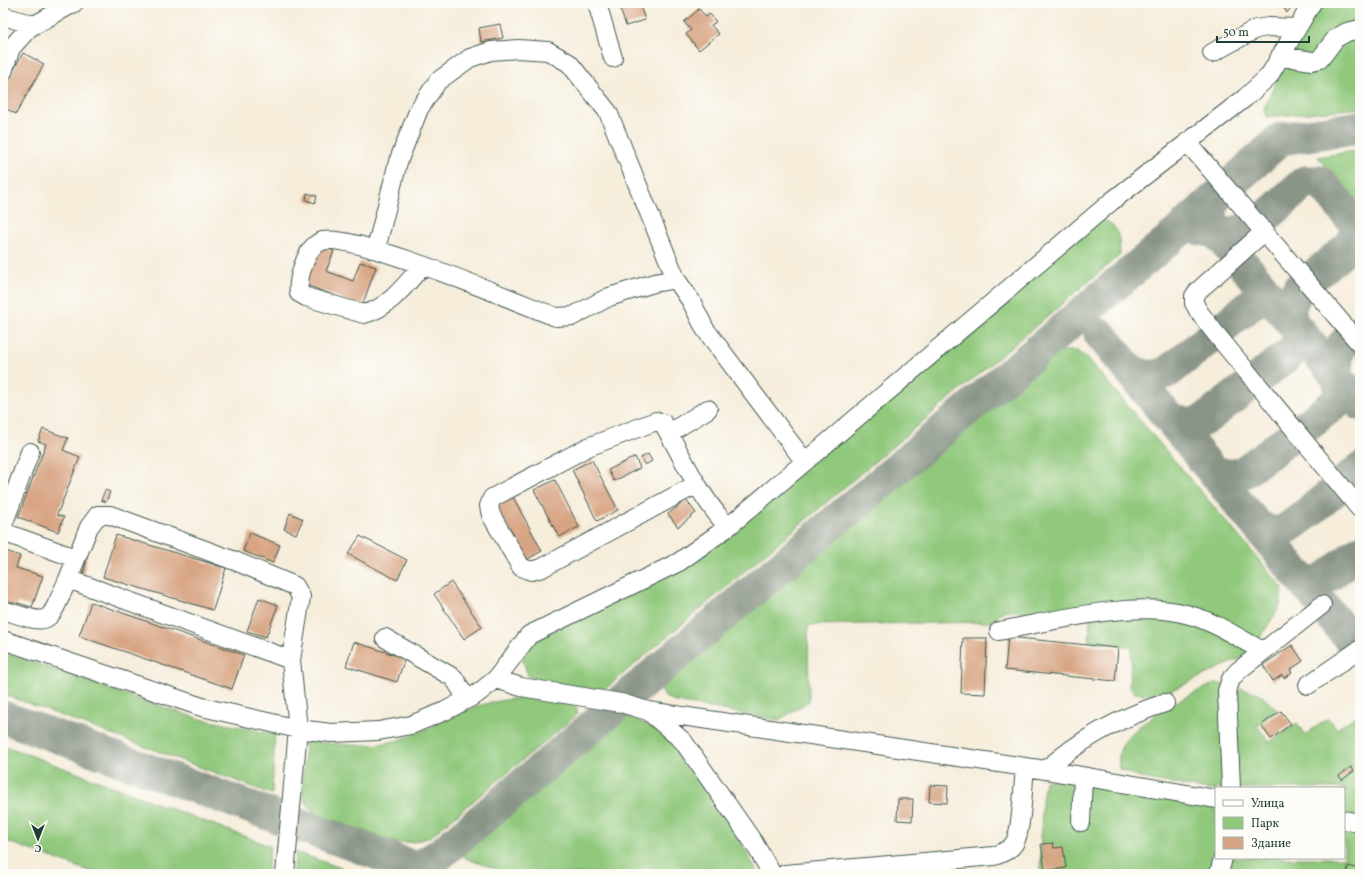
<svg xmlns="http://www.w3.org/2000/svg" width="1363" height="877" viewBox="0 0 1363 877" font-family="Vollkorn,serif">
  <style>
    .green { fill: #90c87b; stroke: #588258 }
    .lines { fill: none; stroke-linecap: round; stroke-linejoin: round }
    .taxiway { stroke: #8a9588; stroke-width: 33 }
    .building { fill: #d8a584 }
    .minor-casing { stroke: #3f574d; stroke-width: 20 }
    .minor { stroke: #fff; stroke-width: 18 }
  </style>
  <rect width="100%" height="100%" fill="#fdfcf7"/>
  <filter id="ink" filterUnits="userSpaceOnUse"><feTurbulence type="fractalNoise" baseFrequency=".025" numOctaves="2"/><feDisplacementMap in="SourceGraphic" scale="8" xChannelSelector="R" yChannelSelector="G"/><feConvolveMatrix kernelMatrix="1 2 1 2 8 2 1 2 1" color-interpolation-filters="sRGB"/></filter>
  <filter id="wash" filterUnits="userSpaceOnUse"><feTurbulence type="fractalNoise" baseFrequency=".012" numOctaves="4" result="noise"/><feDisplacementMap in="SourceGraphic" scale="16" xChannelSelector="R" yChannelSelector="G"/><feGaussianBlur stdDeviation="0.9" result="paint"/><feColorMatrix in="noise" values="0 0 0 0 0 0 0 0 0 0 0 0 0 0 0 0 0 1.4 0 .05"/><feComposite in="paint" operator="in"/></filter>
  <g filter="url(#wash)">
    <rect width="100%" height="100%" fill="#f6eddb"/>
    <path class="green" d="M1317 3H1360V108L1266 117 1264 108 1298 36Z
      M1360 150V207L1318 157Z
      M1099 218C1120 225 1119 236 1120 255L604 690 538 681 528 676 522 658 525 646 695 556Z
      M1066 351H1077L1087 358 1283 588 1280 606 1250 654 1159 696 1135 693 1129 687 1132 647 1089 641 1090 619 1005 610 992 622 808 625 809 701 779 720 677 702 665 697 658 685 1055 353Z
      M3 652 132 697 200 719 275 734 272 794 3 694Z
      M1216 683 1259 693 1277 710 1257 726 1270 742 1297 723 1305 735 1328 718 1337 729 1360 713V817L1344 815V788H1216V791L1140 778 1119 769C1119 764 1118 756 1120 751 1129 723 1190 694 1216 683Z
      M519 698 545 699 576 706 578 714 430 837 413 842 396 843 314 813 304 799 302 787 306 741C331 743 359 748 385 743 417 738 444 718 475 707 489 702 504 700 519 698Z
      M622 714C634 719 647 724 658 732 701 764 732 828 759 874H510L465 858 463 851Z
      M3 745 270 846 267 874H97L3 840Z
      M1061 779 1216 805V858H1344V827L1360 830V874H1013L1040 872 1042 800 1045 781Z
      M296 852 358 874H293Z"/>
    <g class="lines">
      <path class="taxiway" d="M1360 127 1281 139 1215 198C1210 210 1210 220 1216 232L1360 404
        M1200 229C1209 230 1218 234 1228 233 1259 232 1282 200 1305 182H1320L1323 185 1355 223V235L1351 245 1298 289 1290 306 1291 322
        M1100 334 1360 651
        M1130 370C1144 377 1156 379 1169 371L1259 298 1261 290 1258 282
        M1169 418C1184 425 1194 427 1208 417L1294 350 1298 343 1297 329
        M1213 472 1232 476 1244 472 1336 403C1347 384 1330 367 1339 350 1343 342 1353 337 1360 331
        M1254 522C1261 528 1269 534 1279 532 1291 530 1346 480 1360 469
        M1300 578C1307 582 1312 585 1321 582L1360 551
        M3 717 433 874
        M412 866 424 864 439 855 1178 232 1215 198"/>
    </g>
    <g id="blocks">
      <path class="building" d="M618 3H639L645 20 626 26Z
        M1281 3H1294L1287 13Z
        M699 9 706 17 710 14 716 22 711 25 719 34 699 50 686 34 691 30 684 22Z
        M500 24 503 38 481 42 479 28Z
        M23 53 44 64 16 114 3 107V89Z
        M307 193 317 196 315 203 306 200Z
        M320 246 334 251 326 271 353 281 360 262 376 267 362 306 301 283Z
        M43 429 68 438 63 450 80 457 57 515 64 517 58 532 18 517 46 444 38 441Z
        M648 454 652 461 645 465 641 458Z
        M635 457 640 468 614 481 608 470Z
        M592 460 618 510 597 521 572 470Z
        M555 480 579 527 559 537 534 490Z
        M105 490 110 492 106 502 101 500Z
        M513 497 542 551 526 560 496 507Z
        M686 500 696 513 678 527 668 514Z
        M290 513 303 519 296 534 284 529Z
        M250 533 280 545 273 563 243 551Z
        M116 535 226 568 213 610 103 577Z
        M360 536 407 560 397 580 348 554Z
        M3 550 20 556 16 568 43 576 32 607 18 603 16 608 3 604Z
        M80 556 87 558 83 575 76 573Z
        M451 582 482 627 464 639 434 594Z
        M259 598 278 605 266 637 247 631Z
        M91 602 244 655 232 689 79 636Z
        M1008 637 1118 648 1115 681 1005 670Z
        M963 638H987L985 694 961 693Z
        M354 642 405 658 397 682 346 666Z
        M1292 645 1303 661 1290 670 1292 673 1284 678 1282 675 1273 681 1263 665Z
        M1281 711 1291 724 1271 739 1261 725Z
        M1351 767 1354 771 1342 780 1339 776Z
        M930 785 948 786 947 803 929 802Z
        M898 799H913L912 821 897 820Z
        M1053 843 1054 848 1063 847 1066 868 1045 871 1041 844Z
        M1348 866 1360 869V874H1347Z"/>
    </g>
  </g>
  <g filter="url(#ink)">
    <use href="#blocks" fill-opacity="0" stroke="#3f574d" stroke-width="1"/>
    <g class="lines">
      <defs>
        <path id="minor" d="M597 3 613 58
          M3 16 34 25
          M1212 53 1256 29 1268 27 1297 28
          M1280 56 1312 61 1320 59 1336 38 1347 32 1360 29
          M3 72 11 48 29 28 74 3
          M1187 142 1360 344
          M1265 231 1198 291 1194 296V303L1199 312 1216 334 1360 509
          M376 249 398 162 419 109 438 81 470 58 491 51 518 49 548 51 569 63 608 112 676 279
          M422 266C406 284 389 308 364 314L306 297 299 293C297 279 306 248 320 242 347 229 519 303 556 317L573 316 609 297 654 283 676 279 691 301 705 329 805 462
          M669 433 708 409
          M697 484 542 568 531 571 521 567 491 515 489 506 492 498 588 447 656 421 663 423C683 458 700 497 728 527
          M3 525 30 452
          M3 532 75 558
          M3 610C53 626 47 626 68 579
          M999 631C1054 621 1132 600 1186 614 1214 621 1238 638 1263 651
          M385 638 454 678 467 699
          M3 640 202 707 298 729 331 733 378 731 411 725 445 711 477 694 496 679 521 687 621 703 648 711 683 741 754 843 772 874
          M496 679 529 635 679 562 728 527 1112 201 1245 98 1269 76 1312 3
          M1308 685 1359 650
          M648 711 1046 770 1216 799
          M1046 770C1079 740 1122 717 1165 703
          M1231 788 1227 691 1231 679 1238 671 1322 605
          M1344 820 1360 823
          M1081 822 1083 777
          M285 874 298 729 291 660 301 597 295 586 235 561 110 515H98L89 527 68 579 291 660
          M785 874 994 856C1002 853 1011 850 1015 842 1022 829 1023 784 1025 767
          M1219 874 1223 858"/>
      </defs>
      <use href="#minor" class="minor-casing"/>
      <use href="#minor" class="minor"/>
    </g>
  </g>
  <rect width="1363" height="877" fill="none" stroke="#fdfcf7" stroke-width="16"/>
  <rect x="1215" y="787" width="130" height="72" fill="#fdfcf7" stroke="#a4b0a9"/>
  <rect x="1223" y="800" width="20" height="6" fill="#ffffff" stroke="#a4b0a9"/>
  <text x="1251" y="807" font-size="12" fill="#1f3d34">Улица</text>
  <rect x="1223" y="817" width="20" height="12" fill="#90c87b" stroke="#a4b0a9"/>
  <text x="1251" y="827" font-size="12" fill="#1f3d34">Парк</text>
  <rect x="1223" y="837" width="20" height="12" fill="#d8a584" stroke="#a4b0a9"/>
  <text x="1251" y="847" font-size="12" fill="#1f3d34">Здание</text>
  <g transform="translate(38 839) rotate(180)" stroke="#fdfcf7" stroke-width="3" paint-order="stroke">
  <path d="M0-3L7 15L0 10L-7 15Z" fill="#1f3d34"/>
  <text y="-6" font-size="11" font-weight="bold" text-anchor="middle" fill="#1f3d34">С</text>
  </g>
  <path d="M1217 36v6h92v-6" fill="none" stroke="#1f3d34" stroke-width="2"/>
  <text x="1223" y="36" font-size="12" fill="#1f3d34" stroke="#fdfcf7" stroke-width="3" paint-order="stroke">50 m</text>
</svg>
